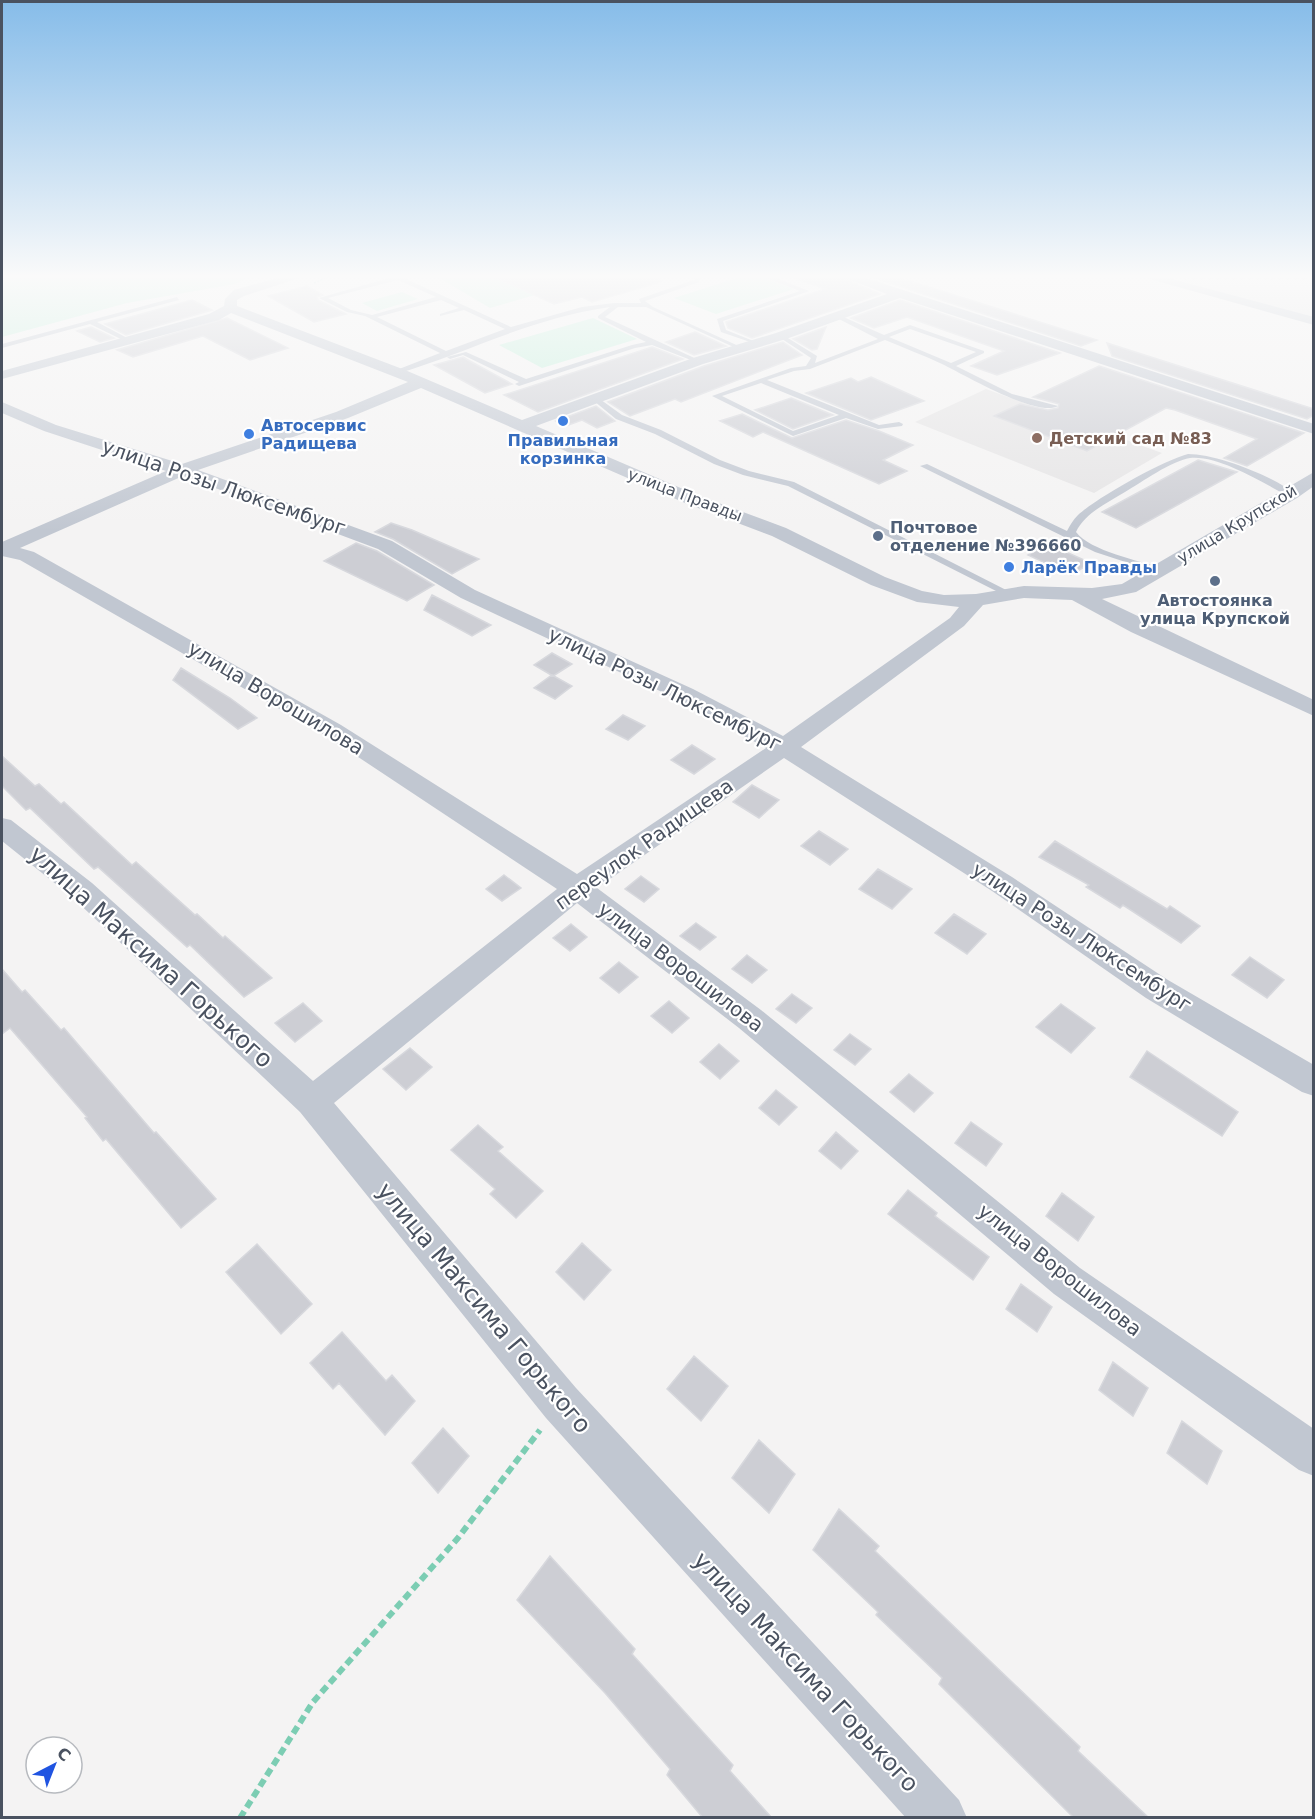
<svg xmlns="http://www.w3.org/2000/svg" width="1315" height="1819" viewBox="0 0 1315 1819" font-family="'DejaVu Sans',sans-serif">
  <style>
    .education { fill: #e5e4e5 }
    .green { fill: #c4efdc }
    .building { fill: #cdced4; stroke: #d7d8dd; stroke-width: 1.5 }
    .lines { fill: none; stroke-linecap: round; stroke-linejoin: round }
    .path-far1 { stroke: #7ccdb3; stroke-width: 1.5; stroke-dasharray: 2 1.5; stroke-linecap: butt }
    .path { stroke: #7ccdb3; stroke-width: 6; stroke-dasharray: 8 4.5; stroke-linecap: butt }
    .lane { fill: #c1c7d1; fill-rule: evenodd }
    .street { fill: #c1c7d1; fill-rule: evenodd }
    .shop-dot { fill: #3f7fe0; stroke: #fff; stroke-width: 2 }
    .education-dot { fill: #8d6e63; stroke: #fff; stroke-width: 2 }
    .service-dot { fill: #5c6f8a; stroke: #fff; stroke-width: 2 }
    .labels { text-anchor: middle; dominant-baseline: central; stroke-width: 4.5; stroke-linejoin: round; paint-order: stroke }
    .far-shop-label { font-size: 16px; font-weight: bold; fill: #366cbe; stroke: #fff; text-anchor: start }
    .far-education-label { font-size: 16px; font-weight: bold; fill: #785e54; stroke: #fff; text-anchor: start }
    .far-street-label { font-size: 16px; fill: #4a5260; stroke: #fff }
    .far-service-label { font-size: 16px; font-weight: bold; fill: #4e5e75; stroke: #fff; text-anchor: start }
    .street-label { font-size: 20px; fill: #4a5260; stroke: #fff }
    .near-street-label { font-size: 24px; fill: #4a5260; stroke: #fff }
  </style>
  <rect width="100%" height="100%" fill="#f4f3f3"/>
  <path class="education" d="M1191 276H1313V318L1181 281Z
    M986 389 1162 453 1094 493 915 422Z"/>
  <path class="green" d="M2 276H252L235 284 127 303 2 337Z
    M436 276H595L596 277 490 308Z
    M743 276H758L794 289 716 314 674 298Z
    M402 292 418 299 377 311 362 303Z
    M593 318 637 339 542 368 499 345Z"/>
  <path class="building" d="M492 276H660L661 282 592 302 582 297 554 304Z
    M797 276H838L880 294 752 338 728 328 726 322 825 289 797 279Z
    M869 276H894L1097 340 1081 346Z
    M307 286 323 295 317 297 318 300 346 314 314 322 268 296Z
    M192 300 212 310 126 335 105 324Z
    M900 300 1060 353 997 375 971 366 1004 351 907 317 874 328 851 318Z
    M227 318 288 348 250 360 203 336 133 357 117 350Z
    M91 327 114 338 100 342 77 331Z
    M826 327 817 349 812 350 793 339Z
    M695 332 726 346 694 355 666 342Z
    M783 342 802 355 681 402 675 399 630 416 608 402 704 366Z
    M1107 343 1314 409V415L1307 419 1112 356Z
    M652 347 683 359 538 412 504 395Z
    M463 357 468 360 512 384 485 393 434 365Z
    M1099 366 1304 433 1247 466 1224 458 1257 439 1175 410 1166 408 1087 451 994 416 1020 404 1048 410 1058 408 1059 404 1033 397Z
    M871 377 924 401 871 420 806 393 851 378 858 382Z
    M791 398 833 415 793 429 755 410Z
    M596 406 615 421 597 428 582 420 566 426 556 421Z
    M742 414 792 438 846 420 879 431 913 445 883 460 907 471 879 484 763 432 753 437 720 421Z
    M1198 460 1237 472 1136 528 1102 512Z
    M391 523 412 530 479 559 452 574 393 539 375 532Z
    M356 543 377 551 434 585 407 601 324 561Z
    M1048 544 1091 563 1071 575 1028 555Z
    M432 595 491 625 472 636 424 610Z
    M552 653 572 664 553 676 534 665Z
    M181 668 230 698 257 718 238 729 173 680Z
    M552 675 572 686 555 699 534 688Z
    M623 715 645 726 628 740 606 729Z
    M692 745 715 759 694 774 671 760Z
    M2 756 35 786 39 784 61 804 64 802 132 865 136 862 195 915 197 914 223 938 225 936 272 978 244 997 190 945 187 947 98 867 94 869 30 808 26 810 2 786Z
    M752 785 779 800 759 818 733 802Z
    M819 831 848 849 830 865 801 846Z
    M1055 841 1167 909 1170 906 1200 926 1181 943 1123 905 1120 908 1086 887 1089 885 1039 857Z
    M878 869 912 889 892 909 859 889Z
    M504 875 521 888 502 901 486 889Z
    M641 876 659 889 644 902 625 889Z
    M954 914 986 934 967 954 935 933Z
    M696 923 716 937 700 950 680 936Z
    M571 924 587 937 570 951 553 938Z
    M747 955 767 970 752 983 732 969Z
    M1250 957 1284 980 1267 998 1232 975Z
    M619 962 638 977 619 993 600 978Z
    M2 969 22 992 25 990 61 1030 64 1028 154 1133 156 1132 216 1199 181 1228 106 1139 103 1141 85 1118 87 1117 10 1028 2 1034Z
    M792 994 812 1008 796 1023 776 1009Z
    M669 1001 689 1018 672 1033 651 1016Z
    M303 1003 322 1021 295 1042 275 1023Z
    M1061 1004 1095 1028 1071 1053 1036 1027Z
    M850 1034 871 1049 855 1065 834 1050Z
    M719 1044 739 1061 720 1079 700 1062Z
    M410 1048 432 1067 406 1090 383 1069Z
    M1147 1051 1238 1112 1222 1136 1130 1077Z
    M909 1074 933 1093 914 1112 890 1092Z
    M776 1090 797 1107 779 1125 759 1108Z
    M971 1122 1002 1144 986 1166 955 1143Z
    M478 1125 503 1147 498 1151 543 1191 516 1218 490 1194 495 1189 451 1150Z
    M836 1132 858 1151 841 1169 819 1151Z
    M908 1190 937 1213 935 1216 989 1257 973 1280 888 1214Z
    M1062 1193 1094 1217 1078 1241 1046 1216Z
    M582 1243 611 1270 584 1300 556 1272Z
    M257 1244 312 1304 281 1334 226 1272Z
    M1021 1284 1052 1307 1037 1332 1006 1309Z
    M342 1332 386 1381 392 1375 415 1401 385 1435 339 1383 333 1389 310 1363Z
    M694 1356 728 1386 701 1421 667 1389Z
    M1113 1362 1148 1388 1133 1416 1099 1390Z
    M1182 1421 1222 1451 1207 1484 1167 1453Z
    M443 1428 469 1456 438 1493 412 1463Z
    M759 1440 795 1474 769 1513 732 1478Z
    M839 1509 879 1546 875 1551 1080 1747 1078 1751 1149 1818H1074L939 1684 942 1678 876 1615 878 1612 813 1550Z
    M550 1556 635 1649 632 1654 733 1765 730 1771 772 1818H703L667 1775 670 1769 605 1693 517 1600Z"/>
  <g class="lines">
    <path class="path-far1" d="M314 283 330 276"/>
    <path class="path" d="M240 1818 313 1702 458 1538 540 1430"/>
    <path class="lane" d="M396 276H408L404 278 511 327 582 307 614 303H641L639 299 694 280 695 276H701L699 282 645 301 653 307 743 348 738 349 646 307H618L605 317 701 361 696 362 652 345 635 348 519 386 515 384 519 382 463 355 450 359 447 357 466 352 526 379 632 345 646 342 598 318V316L610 307C531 318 470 352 396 374L394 373V371L440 353 365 316 347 312 319 298ZM398 280 436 297 372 315 351 310 328 298ZM441 300 459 308 440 314V316L464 310 505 329 446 351 377 317Z
      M761 276H771L809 291 723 321 726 330 756 342V344L721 332 717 319 800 291Z
      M177 297 179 300 97 322 131 340V342H127L90 324 2 348V344Z
      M835 315H839L884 335 910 325 984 351V353L956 366 1012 394 1058 406C1037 418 963 374 942 364 923 355 904 348 885 340L810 369 794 371 767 380 879 425 899 422 903 424 902 426 878 429 846 418 793 436 712 396 791 368 806 366 811 358 779 337V335H783L817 356 815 363 878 339 835 317ZM910 329 976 352 951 363 889 337ZM761 383 839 415 793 431 722 396Z
      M597 397 622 415 661 430 720 460 749 471 794 482 1014 594 1006 596 788 486 743 475 714 464 655 434 616 419 594 401 593 399Z
      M1188 454C1217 454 1273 476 1295 494L1288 496C1263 483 1219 455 1190 458 1171 461 1142 482 1125 492 1107 503 1085 513 1076 532 1090 551 1140 561 1162 568L1164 570 1159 573 1095 552 920 466 927 464 1067 531C1070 525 1073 520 1078 515 1098 497 1162 461 1188 454Z"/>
    <path class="street" d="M284 276H305L244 296 237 300V306L405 370 522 420 693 358 776 333 887 294 840 276H860L1314 424V434L900 298 786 339 703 364 536 426 697 495 786 528 885 577 922 591 944 595 976 594 1024 586 1092 588 1122 584 1314 472V486L1297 498 1136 592 1102 599 1314 700V716L1131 632 1072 600 1024 598 983 605 964 626 801 747 1012 877 1168 980 1314 1065V1096L1302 1092 1146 998 992 891 784 758 597 888 761 1010 1080 1268 1314 1429V1476L1299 1470 1054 1294 739 1028 577 903 334 1103 576 1388 959 1800 967 1818H906L546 1418 300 1112 72 897 2 841V818L11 820 92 883 313 1081 557 889 325 735 20 560 2 556V542L166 471 44 431 2 413V402L56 425 182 464 336 412 408 382 231 313 219 320 2 379V371L209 314 224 306 225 299 234 290ZM421 388 685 503 772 536 871 585 917 602 959 607 950 618 783 736 693 689 475 590 392 541 198 470 348 418ZM183 476 378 549 461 598 677 699 766 748 577 874 341 725 34 552 20 548Z
      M1139 276H1161L1314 317V325Z"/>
  </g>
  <linearGradient id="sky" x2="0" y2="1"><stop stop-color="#86bce9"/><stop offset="0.52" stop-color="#fafafa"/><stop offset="1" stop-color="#fafafa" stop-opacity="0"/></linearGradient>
  <rect width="1315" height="531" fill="url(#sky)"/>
  <g class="shop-dot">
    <circle cx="563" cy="421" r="6"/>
    <circle cx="249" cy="434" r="6"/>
    <circle cx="1009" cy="567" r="6"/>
  </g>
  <circle class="education-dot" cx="1037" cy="438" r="6"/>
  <g class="service-dot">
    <circle cx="878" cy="536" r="6"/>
    <circle cx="1215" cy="581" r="6"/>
  </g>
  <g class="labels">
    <g class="far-shop-label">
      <text x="261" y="425">Автосервис<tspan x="261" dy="18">Радищева</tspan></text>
      <text x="563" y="440" text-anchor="middle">Правильная<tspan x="563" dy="18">корзинка</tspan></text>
      <text x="1021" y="567">Ларёк Правды</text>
    </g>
    <g class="far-education-label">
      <text x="1049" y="438">Детский сад №83</text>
    </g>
    <g class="far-street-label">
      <text transform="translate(685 495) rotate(21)">улица Правды</text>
      <text transform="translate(1237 524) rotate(-31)">улица Крупской</text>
    </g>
    <g class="far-service-label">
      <text x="890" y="527">Почтовое<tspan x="890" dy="18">отделение №396660</tspan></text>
      <text x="1215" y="600" text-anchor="middle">Автостоянка<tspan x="1215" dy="18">улица Крупской</tspan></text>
    </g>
    <g class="street-label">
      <text transform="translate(224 487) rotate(19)">улица Розы Люксембург</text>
      <text transform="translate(665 689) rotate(26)">улица Розы Люксембург</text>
      <text transform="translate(276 698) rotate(31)">улица Ворошилова</text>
      <text transform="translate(644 844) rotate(-35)">переулок Радищева</text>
      <text transform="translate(1082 937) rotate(33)">улица Розы Люксембург</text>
      <text transform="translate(681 967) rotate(37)">улица Ворошилова</text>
      <text transform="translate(1060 1270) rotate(38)">улица Ворошилова</text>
    </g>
    <g class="near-street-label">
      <text transform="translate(151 957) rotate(42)">улица Максима Горького</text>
      <text transform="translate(484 1308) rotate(50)">улица Максима Горького</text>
      <text transform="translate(806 1672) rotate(47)">улица Максима Горького</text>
    </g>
  </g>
  <rect width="1315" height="1819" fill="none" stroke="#4a5260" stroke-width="6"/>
  <g transform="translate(54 1765) rotate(42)"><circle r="28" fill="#ffffff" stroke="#b7babf" stroke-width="1.5"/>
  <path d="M0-4.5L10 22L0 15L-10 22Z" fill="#2054e1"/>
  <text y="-9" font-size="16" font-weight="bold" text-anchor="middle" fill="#4a5260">С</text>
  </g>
</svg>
